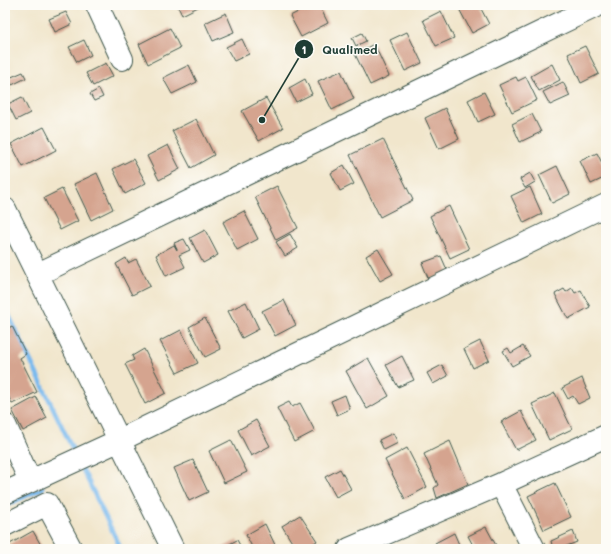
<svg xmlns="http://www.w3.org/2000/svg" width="611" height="554" viewBox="0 0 611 554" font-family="Mali,sans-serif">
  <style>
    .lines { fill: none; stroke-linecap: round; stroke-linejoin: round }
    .stream { stroke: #79baee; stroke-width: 4.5 }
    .building { fill: #d5a48f }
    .minor-casing { stroke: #3e564b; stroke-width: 24 }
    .minor { stroke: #fff; stroke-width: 22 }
    .leader { fill: none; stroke: #1f3d34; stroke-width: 1.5 }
    .callout-dot { fill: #1f3d34; stroke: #fdfcf7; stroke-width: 1.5 }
    .mark-label { font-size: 12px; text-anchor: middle; font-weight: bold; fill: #fff }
    .callout-label { font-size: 12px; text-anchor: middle; font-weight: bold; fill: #1f3d34; stroke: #fdfcf7; stroke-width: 3; stroke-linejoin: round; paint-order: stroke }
  </style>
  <rect width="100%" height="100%" fill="#fdfcf7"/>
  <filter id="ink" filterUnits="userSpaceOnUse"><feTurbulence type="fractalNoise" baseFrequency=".025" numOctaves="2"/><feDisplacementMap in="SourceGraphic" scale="8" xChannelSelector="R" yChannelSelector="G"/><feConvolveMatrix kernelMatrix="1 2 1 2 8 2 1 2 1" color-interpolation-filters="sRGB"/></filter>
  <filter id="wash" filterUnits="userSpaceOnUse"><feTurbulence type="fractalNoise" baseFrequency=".012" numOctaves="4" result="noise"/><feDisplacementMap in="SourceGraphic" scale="16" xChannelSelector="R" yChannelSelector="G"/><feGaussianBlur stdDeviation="0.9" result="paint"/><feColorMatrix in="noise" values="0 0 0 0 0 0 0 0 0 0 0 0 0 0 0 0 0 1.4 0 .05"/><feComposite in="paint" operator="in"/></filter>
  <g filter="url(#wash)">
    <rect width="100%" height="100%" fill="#f1e6cc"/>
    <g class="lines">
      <path class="stream" d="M5 307 75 454
        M80 464 121 549
        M5 506 43 488"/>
    </g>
    <g id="blocks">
      <path class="building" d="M177 5H202L182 15Z
        M312 5H319L328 23 301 37 290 16Z
        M462 5H479L489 24 472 33 458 7Z
        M441 11 454 38 436 46 423 20Z
        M66 12 72 24 55 32 49 19Z
        M226 13 234 32 213 41 205 23Z
        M170 28 180 48 148 64 139 44Z
        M407 32 422 63 405 71 390 40Z
        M362 33 366 41 356 46 352 38Z
        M242 39 249 54 234 61 226 47Z
        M84 40 91 55 77 62 69 47Z
        M374 44 389 76 370 85 355 54Z
        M585 46 599 74 581 83 568 54Z
        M106 63 113 76 93 86 86 73Z
        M552 64 560 80 539 91 531 76Z
        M189 65 197 82 172 94 163 78Z
        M341 71 354 99 332 110 318 81Z
        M23 72 26 78 12 85 9 78Z
        M5 76 11 89 5 92Z
        M516 77 518 81 526 77 537 100 512 112 499 85Z
        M305 79 312 94 296 102 289 88Z
        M563 82 570 96 550 105 543 92Z
        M99 89 103 97 94 101 90 94Z
        M484 92 495 114 478 122 468 100Z
        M22 97 30 113 16 120 8 104Z
        M266 98 283 128 259 141 242 111Z
        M445 108 459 139 439 149 425 118Z
        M532 114 541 132 520 142 512 124Z
        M196 119 214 155 191 168 172 131Z
        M44 127 56 150 23 167 11 144Z
        M383 139 413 200 380 217 350 155Z
        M168 145 180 169 159 180 147 156Z
        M597 153 606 171V177L591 184 580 161Z
        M133 159 146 183 125 194 113 169Z
        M344 165 354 184 340 191 331 173Z
        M557 166 570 194 552 203 539 175Z
        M97 173 113 209 91 220 74 184Z
        M530 173 535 182 525 188 520 179Z
        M277 186 298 228 276 240 255 197Z
        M530 187 542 214 524 223 511 196Z
        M62 189 78 221 60 230 44 198Z
        M449 206 469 249 450 258 430 216Z
        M244 211 258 239 237 250 223 222Z
        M205 230 218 255 203 263 190 238Z
        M290 234 298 248 285 256 276 242Z
        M184 239 190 250 179 255 185 267 166 276 156 255 174 245 177 250 174 243Z
        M378 249 393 274 380 281 366 256Z
        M441 256 448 272 429 280 422 263Z
        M126 258 128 263 136 259 150 286 132 295 116 264Z
        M572 288 575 293 581 290 590 307 568 319 555 294 564 289 566 292Z
        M284 300 296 325 275 336 262 311Z
        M246 302 259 329 242 338 228 311Z
        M205 318 221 349 205 357 189 327Z
        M12 326 26 354 20 358 37 392 12 404 5 389V330Z
        M181 330 198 363 177 373 160 341Z
        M480 341 489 360 473 368 464 349Z
        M523 346 530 356 512 366 503 351 508 348 511 353Z
        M144 349 166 393 145 404 125 364 134 360 132 356Z
        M402 356 414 380 398 387 386 365Z
        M368 358 389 396 367 409 346 371Z
        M442 365 448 376 433 384 427 373Z
        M582 378 590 398 578 404 573 396 568 399 562 388Z
        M555 393 572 429 549 440 532 404Z
        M345 395 350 409 337 415 331 401Z
        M36 397 47 418 23 431 12 410Z
        M289 402 292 407 300 403 315 431 294 442 277 408Z
        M521 411 536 440 516 450 501 422Z
        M256 420 270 446 251 456 238 430Z
        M393 433 398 443 384 450 379 440Z
        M231 440 247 472 224 483 209 451Z
        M450 441 468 484 437 498 434 488 438 485 424 454Z
        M407 448 427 487 405 499 385 460Z
        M193 460 208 492 189 501 174 468Z
        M340 469 351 489 336 497 325 477Z
        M555 483 571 517 544 530 528 496Z
        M300 515 317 541 305 549H296L282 526Z
        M265 524 277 549H253L246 535Z
        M486 527 498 549H475L468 536Z
        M33 531 42 547 38 549H10L8 545Z
        M573 531 577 542 559 549H553L551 541Z
        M454 533 461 549H438L435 543Z
        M237 540 242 549H220Z"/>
    </g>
  </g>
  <g filter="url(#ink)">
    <use href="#blocks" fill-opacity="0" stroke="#3e564b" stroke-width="1"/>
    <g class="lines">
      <defs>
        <path id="minor" d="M97 5 122 59
          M5 209 173 549
          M38 274 598 5
          M5 425 30 481
          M501 484 534 549
          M5 493 120 440 606 205
          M5 525 47 504 71 549
          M349 549 501 484 606 436"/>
      </defs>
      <use href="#minor" class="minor-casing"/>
      <use href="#minor" class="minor"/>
    </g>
  </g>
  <path class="leader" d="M262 120L304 49"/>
  <g class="callout-dot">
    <circle cx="262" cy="120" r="4"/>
    <circle cx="304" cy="49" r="10"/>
  </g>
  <g class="mark-label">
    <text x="304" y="54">1</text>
  </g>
  <g class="callout-label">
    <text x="350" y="54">Qualimed</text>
  </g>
  <rect width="611" height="554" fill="none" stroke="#fdfcf7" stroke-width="20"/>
</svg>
